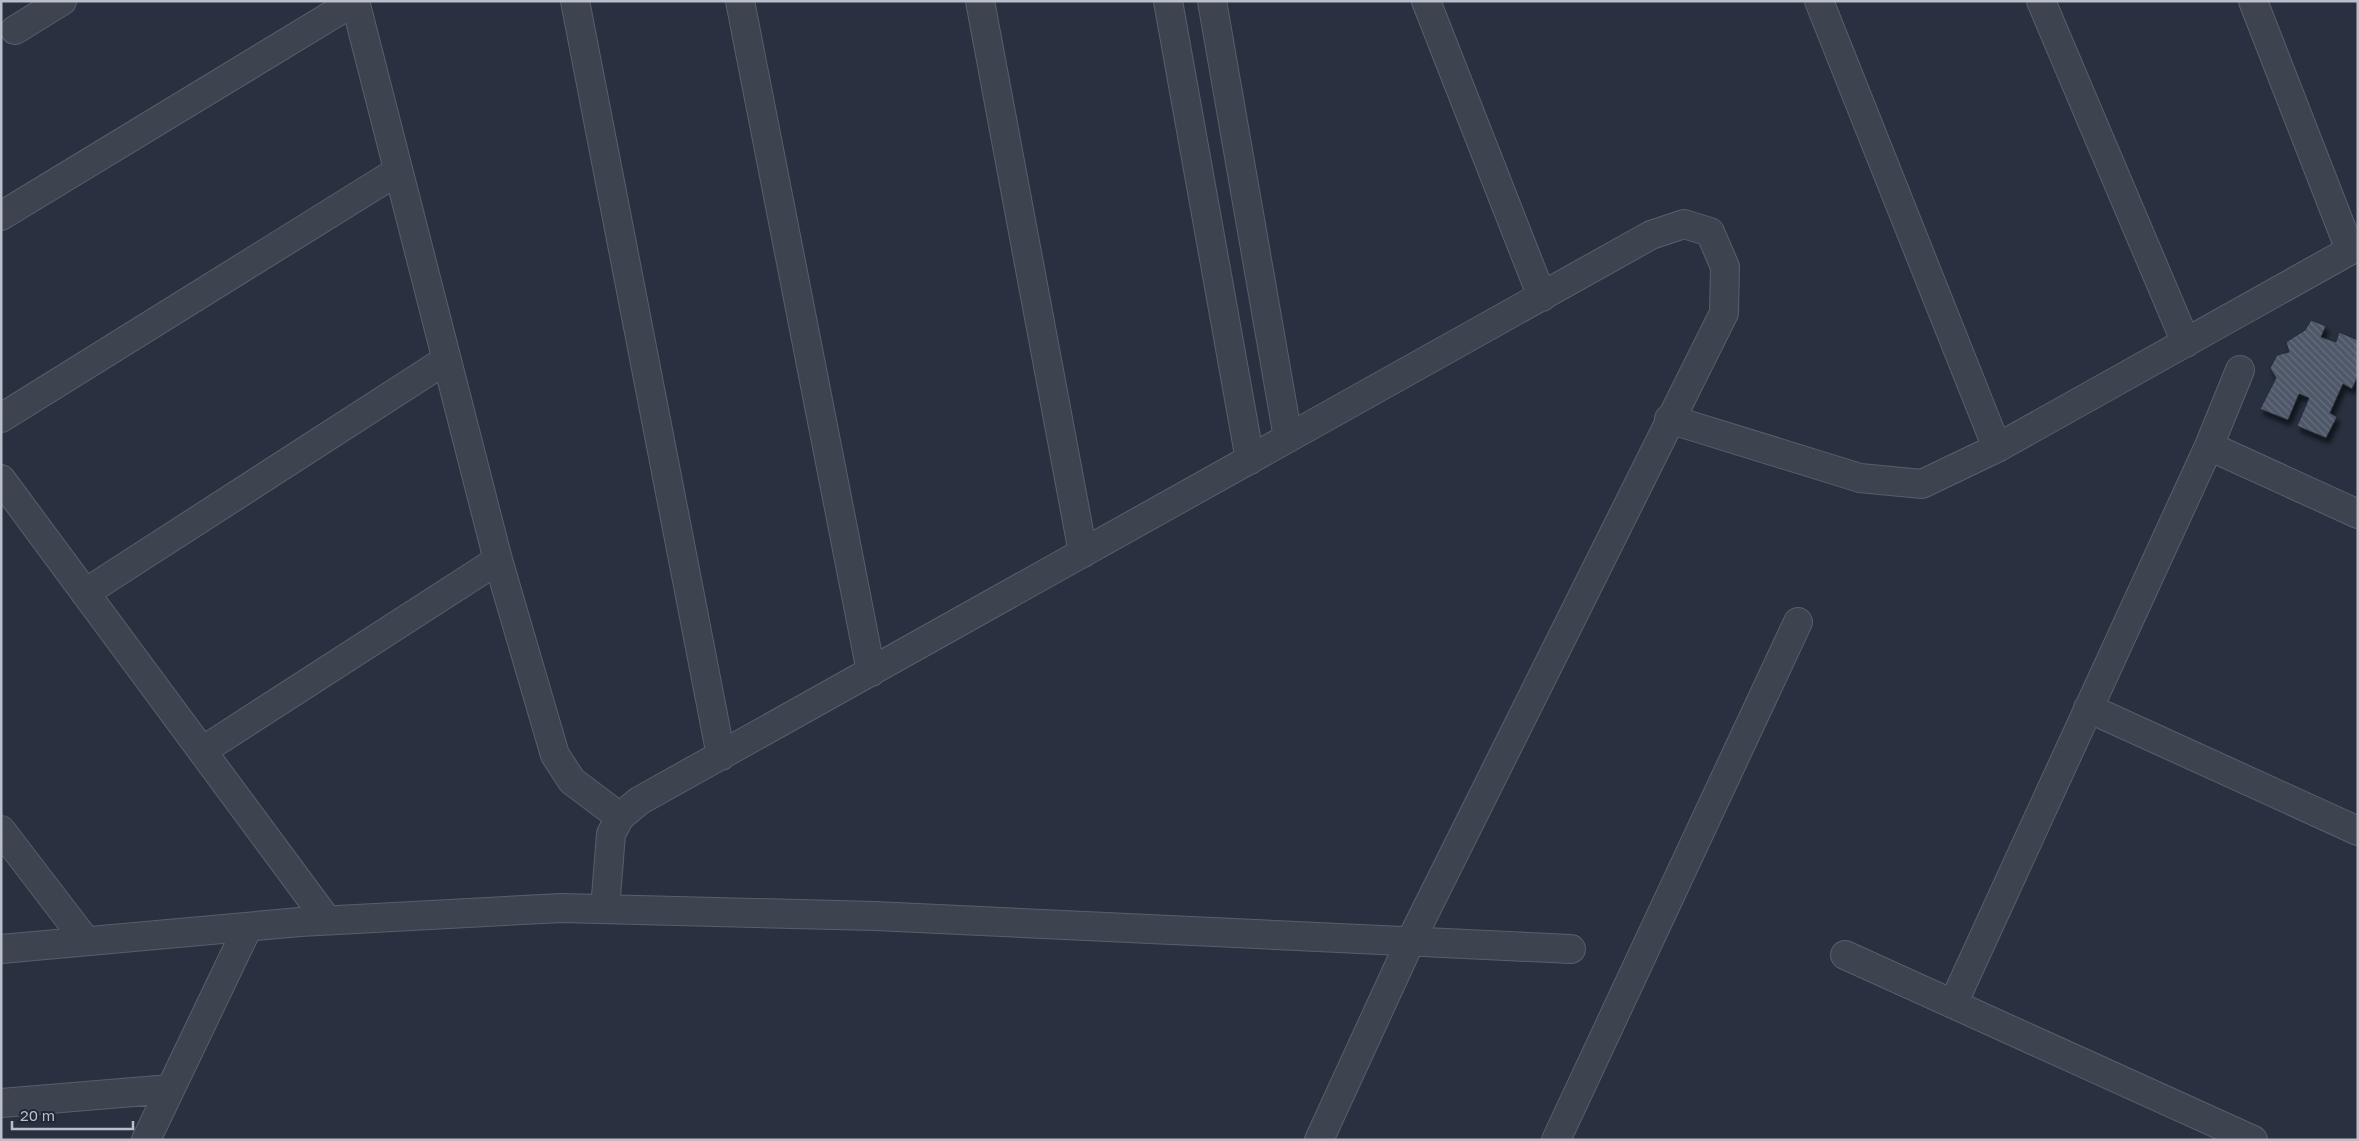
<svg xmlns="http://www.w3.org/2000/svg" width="2359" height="1141" viewBox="0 0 2359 1141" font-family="'Golos Text',sans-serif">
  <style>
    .building { fill: url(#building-back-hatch); stroke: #242b38; filter: url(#shadow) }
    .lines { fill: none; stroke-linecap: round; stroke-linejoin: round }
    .minor-casing { stroke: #585f6b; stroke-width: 30 }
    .minor { stroke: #3d4450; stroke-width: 28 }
  </style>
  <defs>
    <pattern id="building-back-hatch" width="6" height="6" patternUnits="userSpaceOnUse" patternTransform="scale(1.25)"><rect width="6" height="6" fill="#4f5869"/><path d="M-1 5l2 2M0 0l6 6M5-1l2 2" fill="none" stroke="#666e7d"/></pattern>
    <filter id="shadow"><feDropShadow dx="3" dy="5.5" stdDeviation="2.5" flood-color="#0009"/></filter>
  </defs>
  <rect width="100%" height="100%" fill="#293140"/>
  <path class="building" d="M2311 320 2326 326 2321 337 2336 342 2339 332 2358 340V376L2352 389 2343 384 2330 413 2337 417 2326 438 2297 426 2309 398 2299 394 2288 420 2260 409 2276 378 2270 368 2277 355 2289 352 2286 342 2305 330Z"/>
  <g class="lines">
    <defs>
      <path id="minor" d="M355 1 498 560 555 755 572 781 620 817
        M575 1 721 756
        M740 1 871 672
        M980 1 1083 553
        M1168 1 1250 460
        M1212 1 1288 438
        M1426 1 1542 297
        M1819 1 1997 448
        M2041 1 2186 343
        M2253 1 2350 250
        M15 30 62 1
        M1 216 355 1
        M1 418 398 171
        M1669 419 1860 478 1922 484 1997 448 2358 246
        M2209 446 2358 514
        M1 479 327 920
        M85 593 446 360
        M2088 708 2358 831
        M202 751 498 560
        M1 830 86 941
        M605 909 611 834 620 817 639 801 1651 235 1684 224 1710 232 1725 267 1724 313 1410 942 1319 1140
        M1 949 300 922 561 908 875 916 1571 949
        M1845 955 2253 1140
        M1953 1004 2209 446 2240 370
        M1 1103 170 1089
        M146 1140 248 927
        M1556 1140 1798 622"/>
    </defs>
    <use href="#minor" class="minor-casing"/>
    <use href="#minor" class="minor"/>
  </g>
  <rect width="2359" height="1141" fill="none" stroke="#babfca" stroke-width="5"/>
  <path d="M12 1121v8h121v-8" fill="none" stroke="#babfca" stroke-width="2.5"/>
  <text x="20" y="1121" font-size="15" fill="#babfca" stroke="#212936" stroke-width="4" paint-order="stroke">20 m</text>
</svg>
